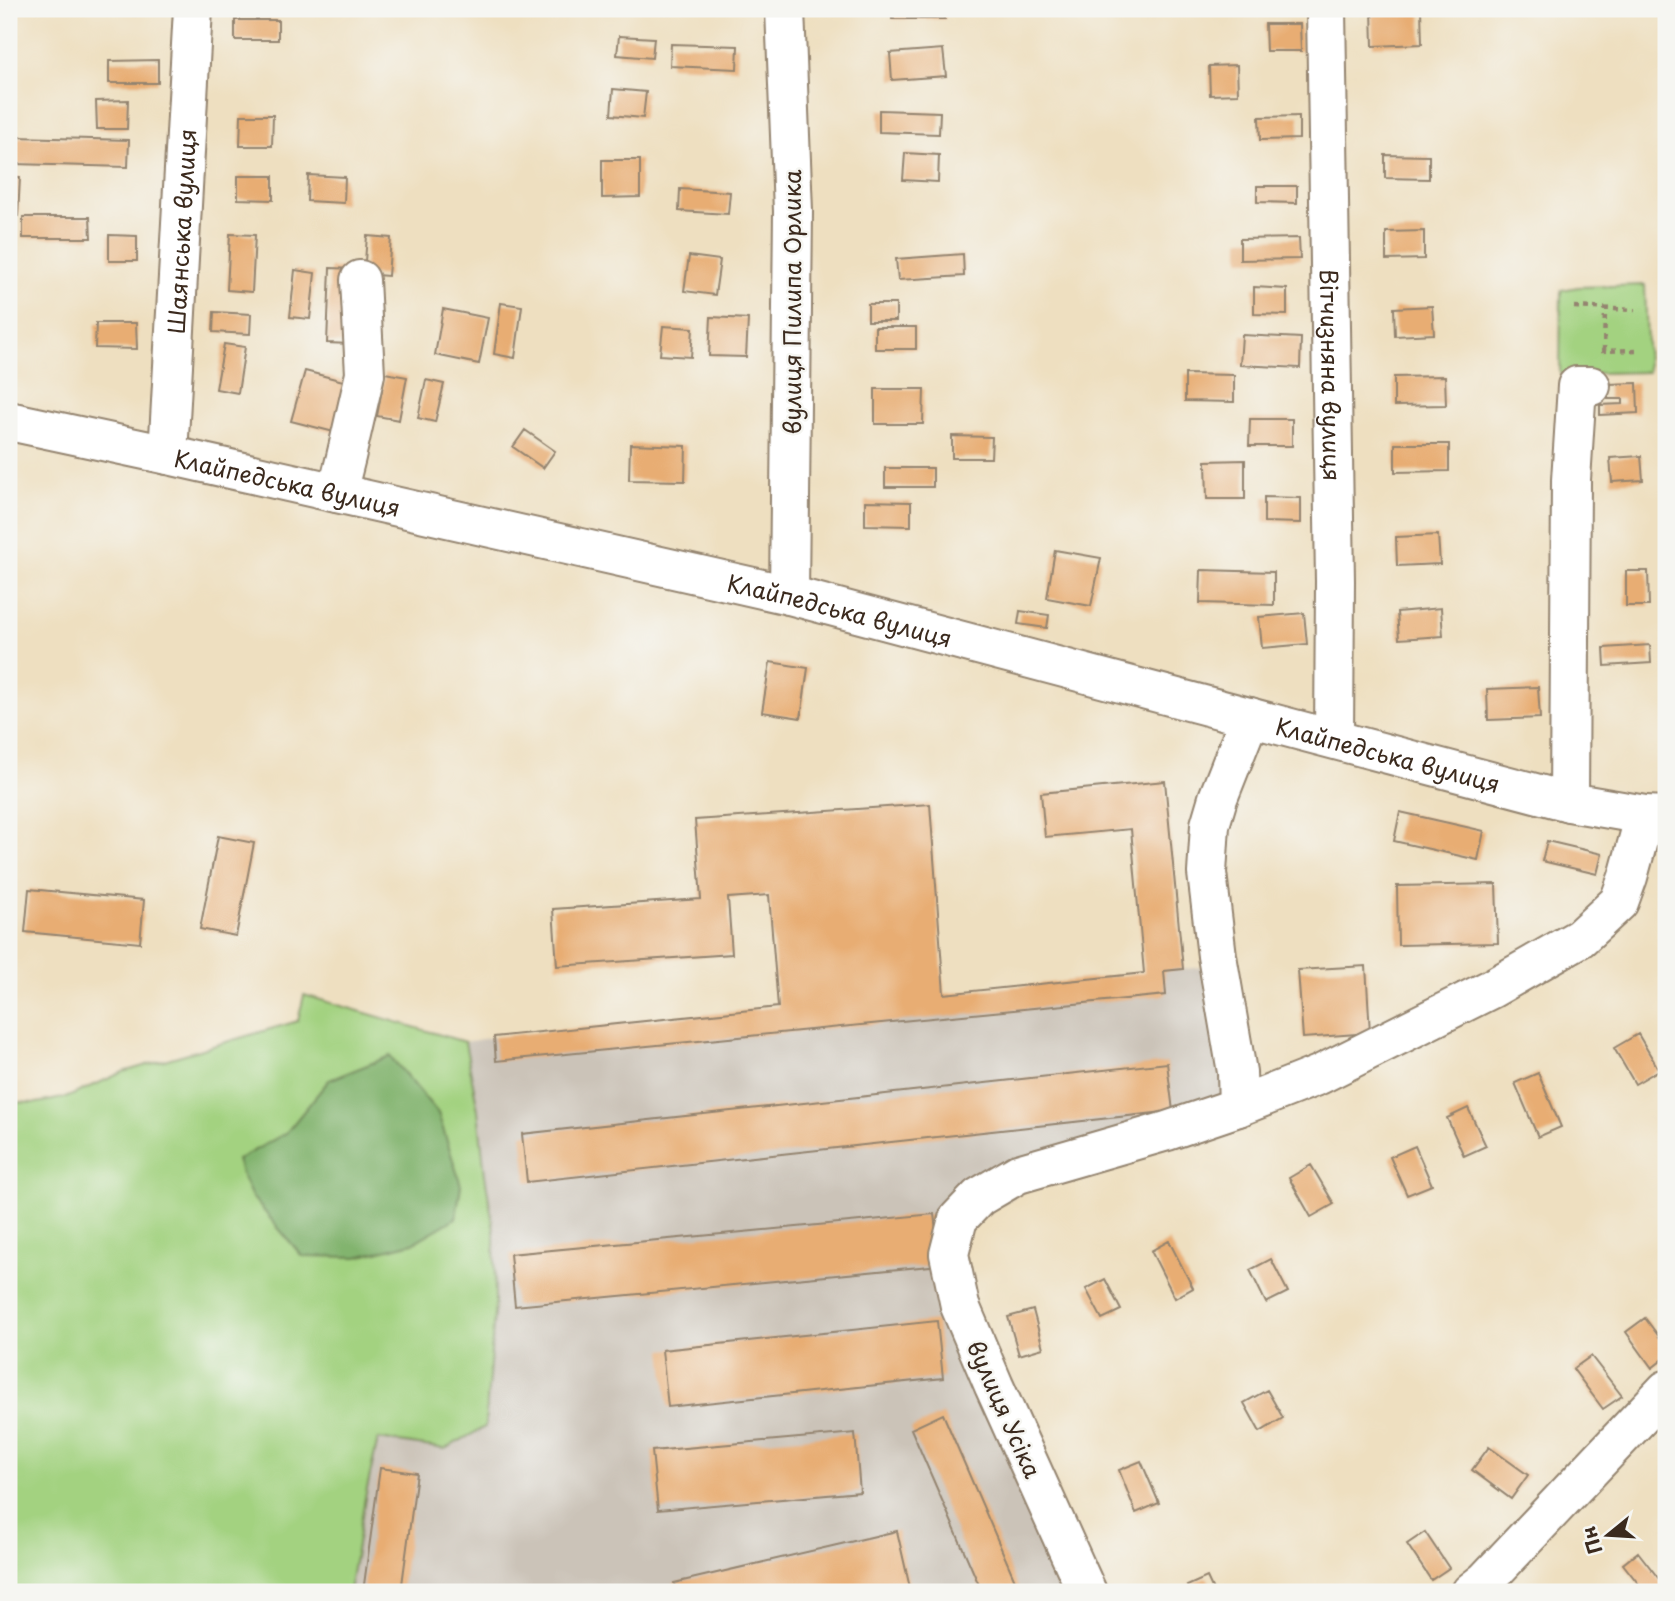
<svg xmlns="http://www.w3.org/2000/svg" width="1675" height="1601" viewBox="0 0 1675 1601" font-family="'Playpen Sans',sans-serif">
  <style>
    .industrial { fill: #cbc3b8 }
    .green { fill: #a3d280; stroke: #6f7e4f; stroke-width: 2 }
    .forest { fill: #82b46e; stroke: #5e6f46; stroke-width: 2 }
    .building { fill: #e8ad73 }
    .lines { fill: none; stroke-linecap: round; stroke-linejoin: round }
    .minor-casing { stroke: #94846f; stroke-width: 42 }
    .path { stroke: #94846f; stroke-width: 4.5; stroke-dasharray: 5 5; stroke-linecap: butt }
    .minor { stroke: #fff; stroke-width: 38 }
    .labels { text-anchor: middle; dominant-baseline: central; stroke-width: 5; stroke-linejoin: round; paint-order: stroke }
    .street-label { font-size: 23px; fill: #3b2a1e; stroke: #f6f6f2 }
  </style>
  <rect width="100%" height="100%" fill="#f6f6f2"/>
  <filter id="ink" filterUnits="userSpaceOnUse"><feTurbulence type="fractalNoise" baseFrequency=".0143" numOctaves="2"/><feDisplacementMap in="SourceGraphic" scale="14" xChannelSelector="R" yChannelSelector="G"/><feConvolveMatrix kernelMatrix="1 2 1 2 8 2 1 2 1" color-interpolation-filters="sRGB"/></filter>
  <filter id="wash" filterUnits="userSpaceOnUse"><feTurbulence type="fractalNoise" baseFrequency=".00686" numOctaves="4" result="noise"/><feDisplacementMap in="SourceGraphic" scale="28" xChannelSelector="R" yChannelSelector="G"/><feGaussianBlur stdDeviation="1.57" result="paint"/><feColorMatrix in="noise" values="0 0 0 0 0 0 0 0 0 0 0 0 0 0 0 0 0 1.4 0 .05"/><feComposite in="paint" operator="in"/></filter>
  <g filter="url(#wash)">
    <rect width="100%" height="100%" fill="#eedfc0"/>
    <path class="industrial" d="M1224 965 1236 1105 1117 1139 947 1235 1087 1592H349L365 1498 378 1439 445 1449 495 1302 494 1230 485 1175 478 1110 465 1042 494 1037 778 1007 944 994Z"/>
    <path class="green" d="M1645 285 1648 372 1560 374 1561 290 1578 287Z
      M304 995 465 1042 478 1110 485 1175 494 1230 495 1302 485 1427 445 1449 378 1439 365 1498 349 1592H9V1102L37 1103 68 1097 123 1072 298 1021Z"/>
    <path class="forest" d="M390 1056 438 1113 461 1185 456 1218 413 1243 357 1257 302 1256 252 1197 242 1176 237 1160 286 1133 329 1080Z"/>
    <g id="blocks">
      <path class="building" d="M892 9H945V19H892Z
        M1372 9H1421L1422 44 1373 46Z
        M235 20H278V40H235Z
        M1265 24H1300L1301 51H1266Z
        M619 36 654 38 652 58 617 55Z
        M671 44 738 46 737 69 670 66Z
        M943 49 946 76 892 80 890 53Z
        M158 60V83H109V61Z
        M1237 65 1238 94 1210 95 1209 66Z
        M613 89 646 92 643 118 611 115Z
        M128 100 127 129H97L96 101Z
        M879 110 940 112 939 134 879 132Z
        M241 115H273L272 146H240Z
        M1299 116V139L1260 140 1259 117Z
        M15 137 129 140 128 167 14 164Z
        M905 153 939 155 938 182 903 180Z
        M1385 155 1429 156V179L1385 178Z
        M602 160H640V197L602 198Z
        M308 175 345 177 344 203 307 201Z
        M238 176H273V200L238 199Z
        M9 177H20L18 216 9 215Z
        M1257 186H1297V203L1257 202Z
        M680 189 730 192 728 214 679 211Z
        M23 217H90L91 238H23Z
        M1424 231V259L1386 260V232Z
        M230 234 255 235 252 292 227 290Z
        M109 235 137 236V261H109Z
        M367 236 391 238 388 276 364 274Z
        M1299 238 1300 259 1240 260V239Z
        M963 254 964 276 898 280 896 259Z
        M689 256 720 260 715 295 684 291Z
        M330 268 355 269 350 344 327 343Z
        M295 270 315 273 310 319 290 317Z
        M1254 287 1287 289V315L1254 314Z
        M501 303 522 306 515 358 494 354Z
        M868 304H896V321H868Z
        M1432 306 1434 334 1395 336 1394 308Z
        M443 309 488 318 479 364 435 355Z
        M214 312 251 314 250 334 213 332Z
        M711 317 748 319 746 357 709 356Z
        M96 323H136L137 349 95 348Z
        M663 326 693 328 691 357 660 355Z
        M875 327H916V349H875Z
        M1242 335 1301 338 1300 368 1240 365Z
        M224 344 245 347 238 393 216 389Z
        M305 371 347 382 334 432 291 421Z
        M385 373 407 377 399 420 377 416Z
        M1185 374 1234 375V402L1185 401Z
        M1445 376 1446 405 1394 406V377Z
        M426 380 444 384 435 422 418 418Z
        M1637 383 1638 413 1600 415V405L1623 404V399H1608V384Z
        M875 389H924L923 424H875Z
        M1250 419H1292V446H1249Z
        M525 430 555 451 543 468 513 447Z
        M952 436 992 437 991 458H952Z
        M630 444 686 446 685 481 629 480Z
        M1395 444H1449V471L1395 472Z
        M1641 456 1643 480 1612 482 1610 458Z
        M1245 460V499H1207L1206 461Z
        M885 468H933V487H885Z
        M1264 497 1301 498V523L1264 522Z
        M865 501 911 502V526L865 525Z
        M1438 535 1440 564 1397 566 1396 537Z
        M1055 550 1101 558 1091 606 1047 598Z
        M1201 570 1274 572V605L1200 603Z
        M1626 571H1648L1649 606H1626Z
        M1441 608 1443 636 1399 639 1397 612Z
        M1020 611 1049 615 1047 628 1018 624Z
        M1304 613 1307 644 1262 648 1259 617Z
        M1650 645 1651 663 1605 666 1604 648Z
        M770 662 808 668 801 718 762 712Z
        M1538 687 1540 718 1488 720 1487 689Z
        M1165 781 1183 969 1164 971 1166 995 496 1061 494 1037 778 1007 769 895 728 898 732 954 557 966 553 909 701 899 695 820 930 804 944 994 1144 973 1131 829 1045 837 1041 793Z
        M1400 812 1484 831 1478 860 1394 841Z
        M218 836 254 843 236 936 200 929Z
        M1547 841 1602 854 1597 874 1542 861Z
        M1496 884 1498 943 1398 945 1397 886Z
        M29 889 144 900 140 943 25 932Z
        M1366 966 1370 1033 1303 1038 1298 970Z
        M1638 1034 1659 1070 1635 1084 1614 1048Z
        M1167 1063 1173 1111 527 1182 522 1134Z
        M1538 1073 1561 1127 1538 1137 1515 1083Z
        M1468 1108 1486 1146 1464 1156 1447 1118Z
        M1415 1146 1432 1185 1407 1195 1390 1157Z
        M1311 1165 1334 1204 1311 1217 1289 1178Z
        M934 1214 940 1265 515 1306 510 1254Z
        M1169 1241 1193 1288 1175 1298 1151 1251Z
        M1271 1259 1288 1292 1266 1303 1250 1270Z
        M1105 1279 1121 1310 1102 1319 1086 1289Z
        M1033 1310 1043 1348 1019 1355 1008 1317Z
        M1645 1318 1666 1346V1357L1652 1368 1626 1332Z
        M937 1321 943 1378 668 1407 662 1350Z
        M1591 1356 1622 1396 1603 1409 1573 1369Z
        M1267 1390 1283 1418 1260 1432 1244 1403Z
        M943 1414 1020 1592H982L911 1429Z
        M855 1433 860 1492 658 1510 652 1451Z
        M1489 1447 1528 1475 1511 1499 1472 1470Z
        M1141 1461 1159 1503 1136 1513 1119 1470Z
        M380 1468 417 1473 401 1592H363Z
        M897 1531 910 1588 891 1592H676L674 1583Z
        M1425 1532 1449 1568 1431 1580 1407 1544Z
        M1638 1552 1666 1588 1661 1592H1645L1623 1564Z
        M1207 1577 1214 1592H1190L1187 1586Z"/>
    </g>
  </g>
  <g filter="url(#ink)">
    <use href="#blocks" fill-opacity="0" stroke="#94846f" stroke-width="2"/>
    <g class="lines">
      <defs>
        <g id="minor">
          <path d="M785 9 793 211 789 595"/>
          <path id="s1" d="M1326 9 1335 581 1334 739"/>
          <path id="s2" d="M9 421 168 455 789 595 1569 802 1645 815 1666 816"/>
          <path id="s3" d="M168 455 193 9"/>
          <path d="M337 493 346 457 365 374 360 280"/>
          <path d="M1569 802 1571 480 1577 386H1591"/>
          <path d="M1238 1107 1237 1072 1217 956 1207 873 1210 825 1218 798 1250 717"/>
          <path d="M1087 1592 994 1386 960 1306 949 1254 958 1219 979 1197 1018 1174 1167 1131 1238 1107 1319 1075 1491 989 1580 938 1619 902 1628 877 1645 815"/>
          <path d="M1471 1592 1485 1581 1666 1390"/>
        </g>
      </defs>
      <use href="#minor" class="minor-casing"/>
      <path class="path" d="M1574 307 1635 310
        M1601 351 1639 350
        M1604 351 1605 309"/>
      <use href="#minor" class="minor"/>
    </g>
  </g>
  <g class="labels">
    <g class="street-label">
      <text stroke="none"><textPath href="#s3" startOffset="224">Шаянська вулиця</textPath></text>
      <text transform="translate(791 302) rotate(-90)">вулиця Пилипа Орлика</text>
      <text stroke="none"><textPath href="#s1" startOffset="366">Вітчизняна вулиця</textPath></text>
      <text stroke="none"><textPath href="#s2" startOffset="285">Клайпедська вулиця</textPath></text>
      <text stroke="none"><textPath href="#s2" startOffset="852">Клайпедська вулиця</textPath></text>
      <text stroke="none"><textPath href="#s2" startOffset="1419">Клайпедська вулиця</textPath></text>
      <text transform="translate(1005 1409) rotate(66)">вулиця Усіка</text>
    </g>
  </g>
  <rect width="1675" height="1601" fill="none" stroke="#f6f6f2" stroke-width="35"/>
  <g transform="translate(1608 1535) rotate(252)" stroke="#f6f6f2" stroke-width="5" paint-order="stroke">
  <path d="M0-5L12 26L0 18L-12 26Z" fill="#3b2a1e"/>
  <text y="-10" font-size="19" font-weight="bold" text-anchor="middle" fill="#3b2a1e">Пн</text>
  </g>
</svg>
